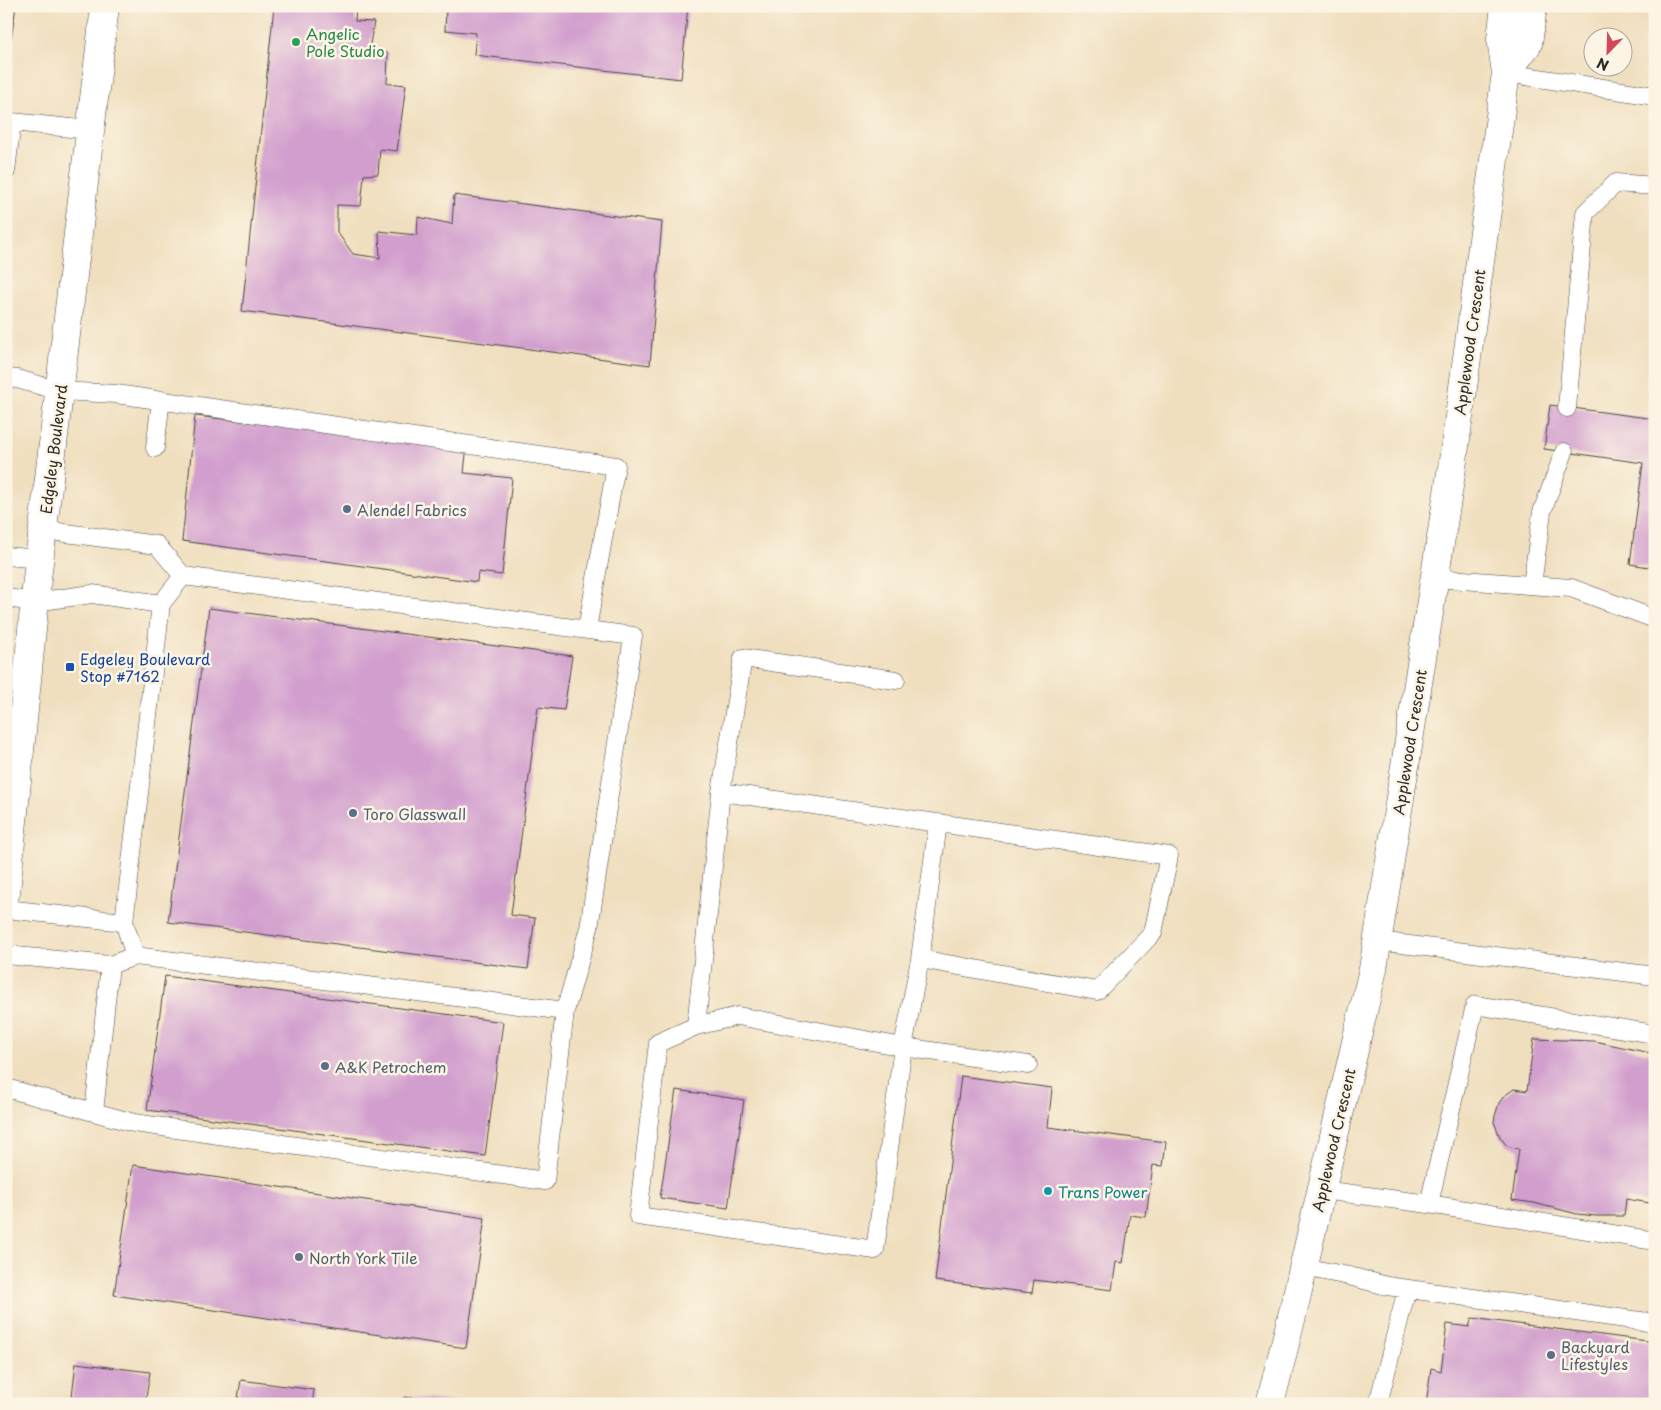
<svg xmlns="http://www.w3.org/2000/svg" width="1661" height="1410" viewBox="0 0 1661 1410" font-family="'Playpen Sans',sans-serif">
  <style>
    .building { fill: #d19ece }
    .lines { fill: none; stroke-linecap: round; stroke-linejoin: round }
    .service-casing { stroke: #494641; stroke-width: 19 }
    .minor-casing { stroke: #494641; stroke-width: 29 }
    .tertiary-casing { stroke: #494641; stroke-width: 29 }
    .service { stroke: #fff; stroke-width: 18 }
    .minor { stroke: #fff; stroke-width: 28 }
    .tertiary { stroke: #fff; stroke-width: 28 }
    .leisure-dot { fill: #2e9e5b; stroke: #fcf5e5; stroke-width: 2 }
    .service-dot { fill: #5c6f8a; stroke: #fcf5e5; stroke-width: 2 }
    .transit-dot { fill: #1a4fb4; stroke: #fcf5e5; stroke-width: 2 }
    .culture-dot { fill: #0f9aa8; stroke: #fcf5e5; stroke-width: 2 }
    .labels { text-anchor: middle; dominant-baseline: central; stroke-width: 5; stroke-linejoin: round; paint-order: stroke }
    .leisure-label { font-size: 15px; fill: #27864d; stroke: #fcf5e5; text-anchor: start }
    .street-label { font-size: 15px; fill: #2b2b2b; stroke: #fcf5e5 }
    .service-label { font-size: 15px; fill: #4e5e75; stroke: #fcf5e5; text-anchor: start }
    .transit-label { font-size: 15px; fill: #164399; stroke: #fcf5e5; text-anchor: start }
    .culture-label { font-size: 15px; fill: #0d838f; stroke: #fcf5e5; text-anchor: start }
  </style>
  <rect width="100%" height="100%" fill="#fcf5e5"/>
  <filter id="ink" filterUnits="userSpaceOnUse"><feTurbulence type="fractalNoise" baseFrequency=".02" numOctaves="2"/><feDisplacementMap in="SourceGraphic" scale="10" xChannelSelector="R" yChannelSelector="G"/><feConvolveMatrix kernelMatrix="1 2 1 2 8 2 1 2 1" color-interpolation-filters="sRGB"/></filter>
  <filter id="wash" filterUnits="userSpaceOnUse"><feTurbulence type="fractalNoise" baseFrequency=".0096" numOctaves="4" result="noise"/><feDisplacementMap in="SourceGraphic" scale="20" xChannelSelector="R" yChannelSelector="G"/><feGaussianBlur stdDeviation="1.12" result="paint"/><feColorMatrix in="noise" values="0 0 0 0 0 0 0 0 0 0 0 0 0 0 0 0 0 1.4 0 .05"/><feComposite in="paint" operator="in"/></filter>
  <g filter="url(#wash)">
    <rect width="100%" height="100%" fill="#f0dfbf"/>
    <g id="blocks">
      <path class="building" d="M6 6H16L7 67H6Z
        M274 6H356L355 21 374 22 369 49 388 53 387 83 406 85 397 151 380 149 378 174 364 175 361 206 337 205V232L353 254 380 258 379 231 417 235 418 217 452 224 454 195 662 222 650 365 242 311Z
        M437 6H688L681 79 474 55 476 33 445 30 446 9Z
        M1550 405 1655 419V568L1630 564 1643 463 1544 449Z
        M195 416 467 445 464 473 512 478 502 575 478 572 477 582 182 541Z
        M209 608 572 656 564 710 538 707 511 915 535 918 528 969 168 922Z
        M165 976 503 1022 485 1156 147 1110Z
        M1534 1039 1594 1041 1655 1054V1176L1650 1203 1626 1199 1624 1216H1596L1577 1214 1534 1203 1512 1200 1519 1149 1507 1146 1500 1137 1494 1122 1495 1116 1499 1103 1504 1096 1514 1089 1527 1091Z
        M961 1076 1052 1088 1048 1127 1166 1142 1163 1166 1153 1165 1146 1217 1130 1215 1123 1263 1116 1262 1112 1290 1034 1280 1032 1293 935 1281Z
        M676 1090 744 1100 728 1208 660 1198Z
        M133 1165 485 1218 466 1348 114 1295Z
        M1472 1318 1655 1342V1404H1426L1431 1368 1441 1371 1447 1324 1469 1327Z
        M76 1363 150 1372 145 1404H71Z
        M241 1380 314 1390 312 1404H237Z
        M404 1397 455 1402V1404H403Z"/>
    </g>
  </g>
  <g filter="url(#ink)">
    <use href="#blocks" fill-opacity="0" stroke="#494641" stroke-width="1"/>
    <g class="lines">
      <defs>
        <path id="service" d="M1506 73 1655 96
          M6 171 12 122 90 130
          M6 378 17 379 60 391 116 394 616 466 587 629
          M1567 408 1585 213 1616 183 1655 186
          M155 448 161 400
          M43 530 157 545 183 576
          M6 556 40 559
          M1435 578 1571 588 1655 619
          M1532 585 1542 512 1564 452
          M6 598 35 602 92 594 161 604 183 576 633 636 589 928 565 1011
          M721 792 743 658 896 680
          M6 909 124 922 161 604
          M124 922 135 956
          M1378 941 1655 976
          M6 955 110 965 135 956 565 1011 545 1181 134 1123 6 1088
          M920 959 903 1047 738 1016 696 1026 658 1043 638 1216 875 1250 903 1047 1028 1065
          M696 1026 721 792 1169 856 1153 933 1097 991 920 959 938 823
          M94 1112 110 965
          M1322 1190 1429 1204 1655 1241
          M1429 1204 1475 1005 1655 1034
          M1303 1267 1349 1276 1387 1286 1655 1323
          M1378 1404 1407 1289"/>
        <path id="minor" d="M1506 73 1528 44 1533 6
          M1270 1404 1292 1316 1373 969 1453 461 1485 225 1506 73 1501 39 1505 6"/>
        <path id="tertiary" d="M6 892 37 579 105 6"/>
      </defs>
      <use href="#service" class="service-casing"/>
      <use href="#minor" class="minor-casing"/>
      <use href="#tertiary" class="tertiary-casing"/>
      <use href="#service" class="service"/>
      <use href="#minor" class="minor"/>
      <use href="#tertiary" class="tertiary"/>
    </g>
  </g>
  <circle class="leisure-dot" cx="296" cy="42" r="5"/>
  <g class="service-dot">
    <circle cx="347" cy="509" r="5"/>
    <circle cx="353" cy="813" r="5"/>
    <circle cx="325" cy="1066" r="5"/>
    <circle cx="299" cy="1257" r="5"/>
    <circle cx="1551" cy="1355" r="5"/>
  </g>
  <rect class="transit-dot" x="65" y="662" width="10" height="10" rx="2.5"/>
  <circle class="culture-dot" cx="1048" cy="1191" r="5"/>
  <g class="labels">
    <g class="leisure-label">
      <text x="306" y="33">Angelic<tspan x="306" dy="17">Pole Studio</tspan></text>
    </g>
    <g class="street-label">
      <text transform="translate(1469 342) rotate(-82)">Applewood Crescent</text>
      <text transform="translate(53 449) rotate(-83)">Edgeley Boulevard</text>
      <text transform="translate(1409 742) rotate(-81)">Applewood Crescent</text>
      <text transform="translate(1333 1140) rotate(-77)">Applewood Crescent</text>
    </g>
    <g class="service-label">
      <text x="357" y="509">Alendel Fabrics</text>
      <text x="363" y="813">Toro Glasswall</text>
      <text x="335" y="1066">A&amp;K Petrochem</text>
      <text x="309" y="1257">North York Tile</text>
      <text x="1561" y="1346">Backyard<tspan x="1561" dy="17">Lifestyles</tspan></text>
    </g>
    <g class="transit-label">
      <text x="80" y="658">Edgeley Boulevard<tspan x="80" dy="17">Stop #7162</tspan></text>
    </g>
    <g class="culture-label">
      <text x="1058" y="1191">Trans Power</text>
    </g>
  </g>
  <rect width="1661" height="1410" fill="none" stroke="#fcf5e5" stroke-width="25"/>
  <g transform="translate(1608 52) rotate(203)"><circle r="24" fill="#fcf5e5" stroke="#a8a49b"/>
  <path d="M0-4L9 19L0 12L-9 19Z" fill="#d1495b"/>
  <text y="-8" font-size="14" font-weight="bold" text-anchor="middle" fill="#2b2b2b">N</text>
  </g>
</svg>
